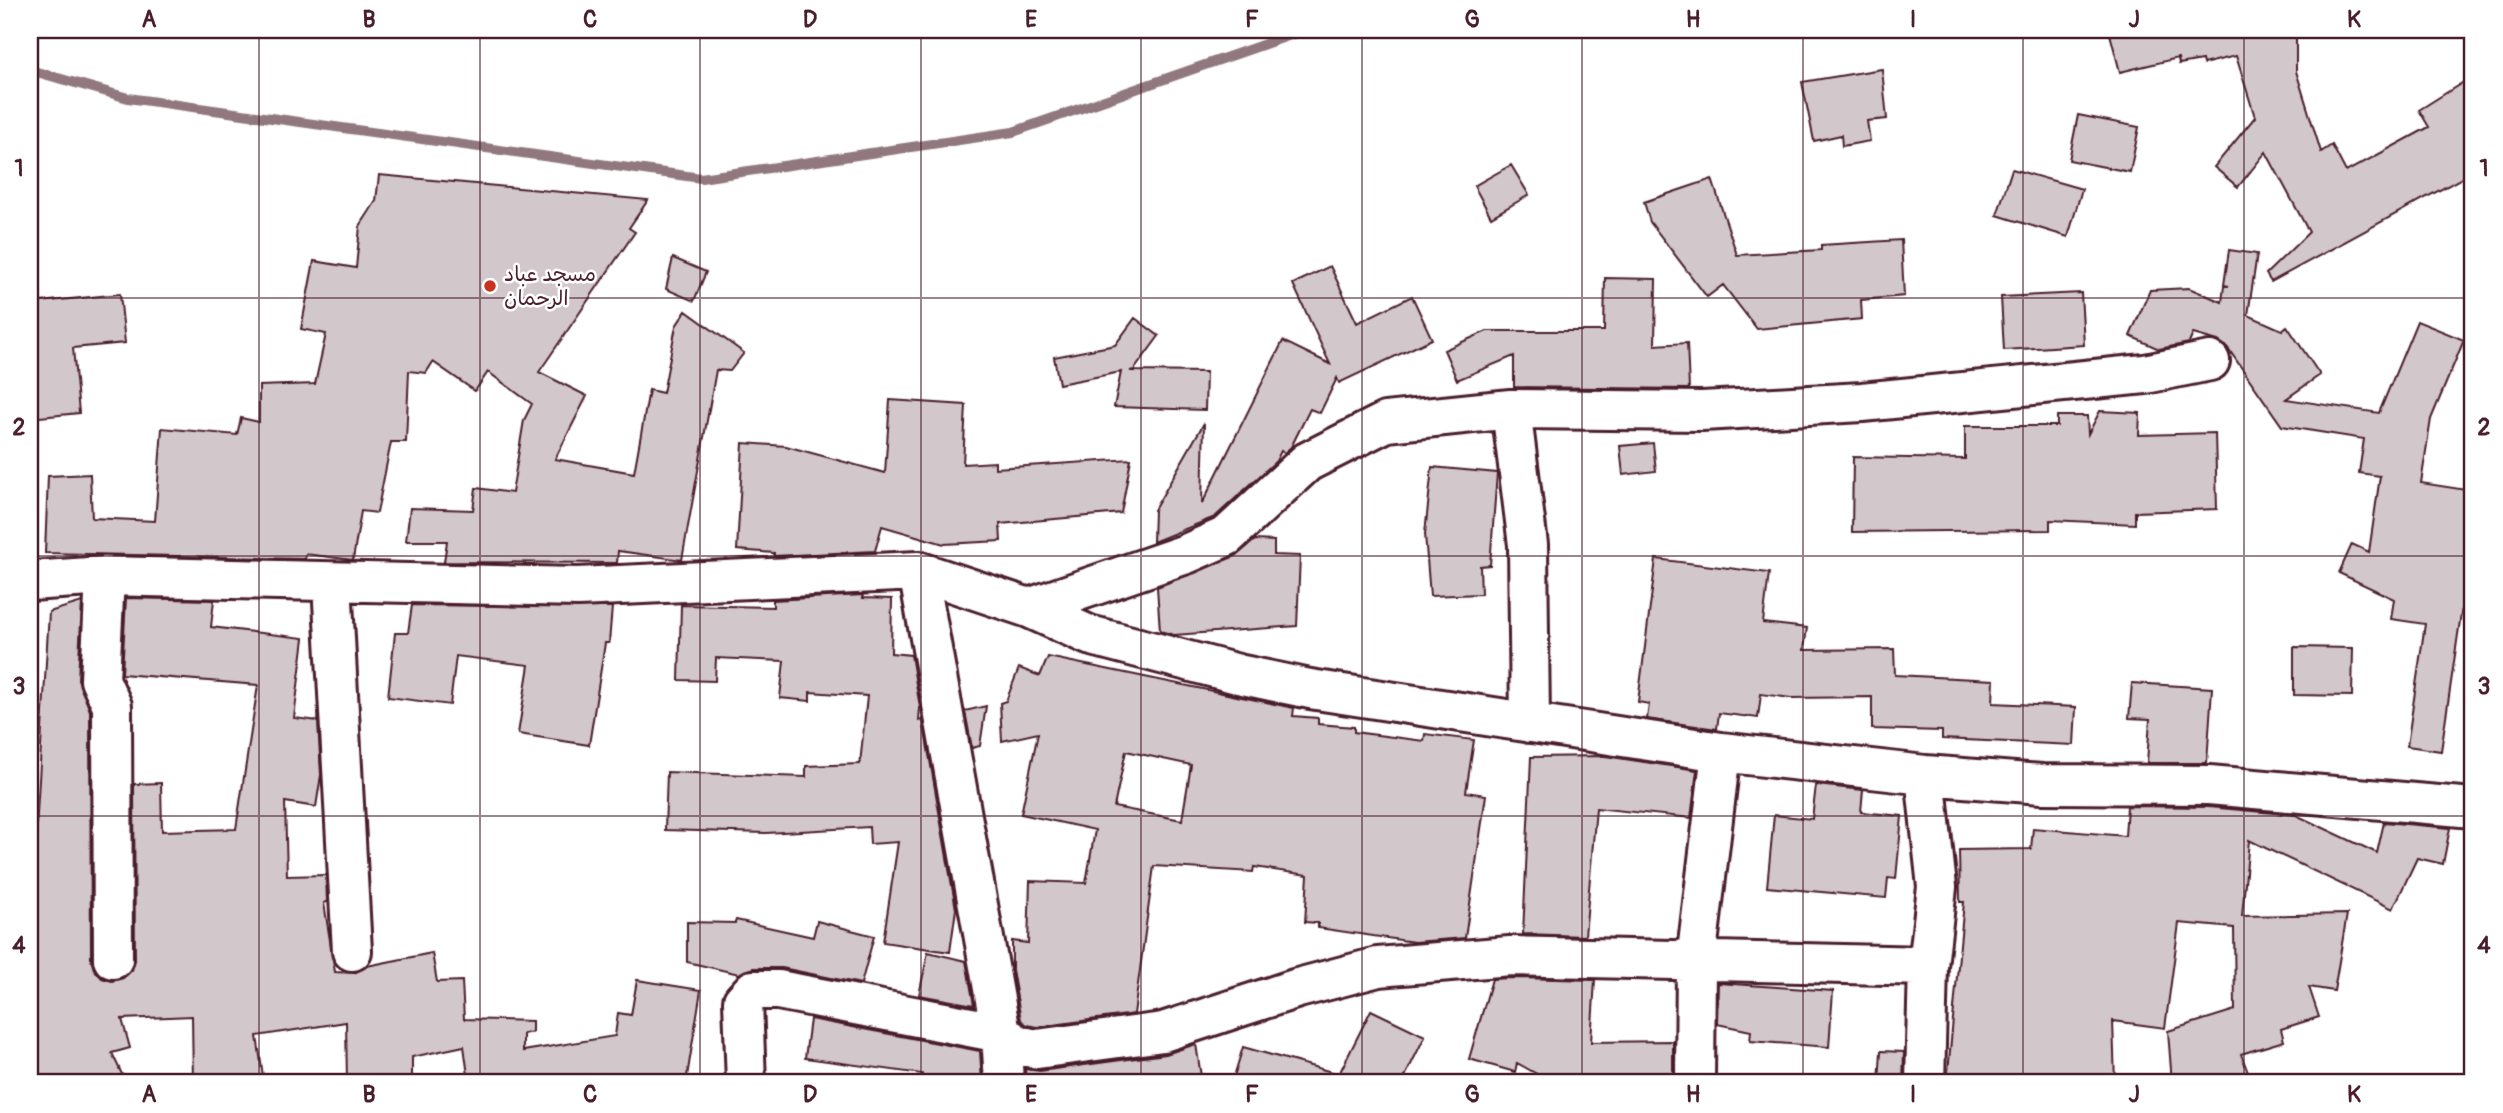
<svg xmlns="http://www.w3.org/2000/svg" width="2503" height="1113" viewBox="0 0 2503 1113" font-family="Pangolin,'Playpen Sans Arabic',sans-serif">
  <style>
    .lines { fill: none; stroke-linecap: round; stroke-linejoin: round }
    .stream { stroke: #91787e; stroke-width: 10 }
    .building { fill: #d2c7cb; stroke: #4a1f2b; stroke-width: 2; fill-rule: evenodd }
    .minor-casing { stroke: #4a1f2b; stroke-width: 44 }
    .minor { stroke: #fff; stroke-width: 38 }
    .grid { fill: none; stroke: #4a1f2b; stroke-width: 2; stroke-opacity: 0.55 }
    .poi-dot { fill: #c8321e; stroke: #fff; stroke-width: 2.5 }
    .labels { text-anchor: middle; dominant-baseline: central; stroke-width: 5; stroke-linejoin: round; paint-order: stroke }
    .poi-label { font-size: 21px; fill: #4a1f2b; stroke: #fff; text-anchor: start }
    .neatline { fill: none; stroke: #4a1f2b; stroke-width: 2.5 }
    .grid-label { font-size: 23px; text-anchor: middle; font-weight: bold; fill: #4a1f2b }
  </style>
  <rect width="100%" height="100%" fill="#fff"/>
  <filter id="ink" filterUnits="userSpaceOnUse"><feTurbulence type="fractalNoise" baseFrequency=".0143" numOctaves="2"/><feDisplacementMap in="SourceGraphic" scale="14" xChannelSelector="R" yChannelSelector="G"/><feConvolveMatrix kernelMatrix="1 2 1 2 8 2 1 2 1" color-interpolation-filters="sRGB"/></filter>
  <g filter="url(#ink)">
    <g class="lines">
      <path class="stream" d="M30 70 128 98 701 178 1013 132 1305 30"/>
    </g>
    <path class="building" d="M2109 30H2296V71L2321 152 2332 145 2346 172 2429 127 2419 110 2473 76V172L2271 282 2266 274 2309 232 2266 152 2238 187 2214 167 2255 117 2236 56 2203 64 2202 60 2179 64 2178 58 2120 72Z
      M1882 69 1887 119 1867 121 1870 141 1842 146 1841 135 1814 141 1802 82Z
      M2078 115 2139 127 2130 172 2069 160Z
      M1511 165 1529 195 1491 217 1474 186Z
      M2012 169 2082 189 2068 237 1997 215Z
      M379 175 648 200 629 228 635 232 539 372 587 396 555 459 634 473 649 390 663 393 676 326 686 311 744 353 730 371 716 370 682 560 618 551 617 563 444 562 447 541H406L410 508 473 510 476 488 512 493 524 420 532 404 488 372 475 391 433 362 426 373 409 371 406 442H391L377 513 361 511 353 560 306 554 305 559 45 553 48 476 90 474 92 518 155 521 162 428 237 435 241 418 259 422V386L315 384 326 334 301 329 314 261 356 268 360 226 376 201Z
      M1712 179 1737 255 1821 250V245L1901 240 1904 296 1861 300 1862 319 1757 329 1723 285 1707 297 1650 222 1644 202Z
      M2229 250 2257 254 2248 315 2282 330 2287 326 2320 375 2286 399 2379 413 2417 321 2464 340 2431 419 2421 483 2473 491 2468 566 2441 751 2407 746 2425 624 2391 619 2394 599 2339 573 2352 544 2369 552 2380 476 2359 473 2364 439 2282 426 2227 347 2218 341 2193 334 2189 343 2159 349 2130 336 2150 290 2189 288 2222 302 2224 286H2229L2224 285Z
      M673 258 706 272 694 301 666 289Z
      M1330 266 1357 323 1412 296 1432 339 1339 383 1337 378 1320 413 1310 409 1291 447 1284 453 1281 451 1276 461 1215 517 1153 542 1154 510 1204 423 1202 504 1283 341 1330 364 1293 284Z
      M1605 278 1656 279 1655 345 1687 343 1689 389 1514 387V356L1457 380 1444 350 1487 331H1604Z
      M2081 293 2084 345 2004 350 2001 297Z
      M120 294 125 343 73 348 79 413 30 418V303Z
      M1135 318 1159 336 1134 370 1130 371 1206 372 1205 410 1114 407 1121 372 1059 384 1054 357 1115 345Z
      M890 400 966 405 963 464 995 462V468L1131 459 1121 513 1000 524 1001 541 944 544 882 526 875 551 774 556V553L737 550 743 443 786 446 885 473Z
      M2100 411 2140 413 2139 435 2215 433 2217 509 2135 512V524L2050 520V530L1852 532 1853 457 1965 459V426H2057V416H2087L2088 434Z
      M1653 443 1656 471 1623 475 1620 446Z
      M1432 467 1497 473 1490 565 1480 566 1481 594 1430 596 1425 534Z
      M1255 540 1274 541V555L1300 556 1297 626 1174 635 1160 631 1157 587 1236 556Z
      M1656 559 1769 573 1763 623 1807 628 1804 650 1894 649 1895 675 1994 680 1993 703 2076 707 2074 745 1942 739V731L1872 729V697L1791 698 1761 694 1758 718 1719 713 1717 729 1647 719 1649 704 1638 702Z
      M863 595 862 598 892 599 891 653 911 655 920 707 919 721 923 720 956 909 950 952 883 942 898 842 870 844 869 827 766 833 665 830 667 772 806 777V766L860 764 867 696 810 692V701L780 698 784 661 716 658 715 681 679 680 681 605 773 607V600Z
      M126 598 214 600 211 627 304 638 294 718 318 721 321 775 316 807 285 802 287 876 326 875 327 902 324 903 335 972 354 973 367 966 432 953 437 982 462 981 464 1019 532 1021V1032L523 1034V1051L615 1036 618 1013 631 1015 637 980 701 990 686 1083H469L464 1046 412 1057V1083H347L346 1022 257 1036 264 1083H193L192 1016 122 1019 130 1048 112 1053 126 1083H30V865L34 864 49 612 82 602 78 679 90 711 91 959 94 969 102 978 112 981 123 978 132 970 135 960 134 784 161 783 162 831 236 829 258 685 122 674Z
      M412 605 612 607 609 643H605L589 745 518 734 529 665 456 656 450 705 388 697 395 633H408Z
      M2294 647 2353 648 2352 696 2294 695Z
      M1048 657 1294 708 1293 716 1318 718V724L1354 727V732L1424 741 1425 734 1474 740 1466 792 1486 795 1465 938 1414 942 1318 928V923L1305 922 1308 875 1254 867 1253 872 1154 866 1134 1014 1038 1027 1027 1025 1021 1020 1012 970V941L1028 943 1030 881 1086 883 1095 830 1021 814 1038 733 1002 741 1000 703 1006 701 1019 668 1040 676ZM1126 751 1191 765 1182 820 1114 807Z
      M2132 683 2212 688 2207 763H2147L2150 719 2129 718Z
      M986 706 980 746 972 748 965 711Z
      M1605 756 1697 770 1691 818 1596 808 1585 936 1523 934 1531 757Z
      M1816 785 1863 790 1861 812 1902 816 1896 879 1888 878 1886 898 1767 887 1774 815 1812 819Z
      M2127 806 2208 807 2296 815 2377 853 2384 822 2450 828 2443 864 2417 858 2393 909 2249 840 2242 916 2347 914 2334 991 2309 987 2319 1017 2281 1029 2284 1041 2241 1054 2252 1083H2172L2168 1031 2235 1010 2234 928 2179 923 2165 1028 2113 1021 2115 1083H1947L1964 902H1960L1959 850 2031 849 2033 828 2125 836Z
      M736 920 813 937 817 921 874 936 861 984 782 968H753L739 974 687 962V922L735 923Z
      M928 952 966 961 974 1005 919 995Z
      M1511 978 1595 980 1591 1042 1673 1041V1083H1553L1517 1063 1515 1072 1469 1059 1492 979Z
      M1718 983 1833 991 1829 1047 1750 1041 1751 1031 1717 1024Z
      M1371 1010 1425 1036 1402 1083H1232L1243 1047 1339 1074Z
      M810 1019 980 1051 982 1083H922V1074L805 1058Z
      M1196 1044 1202 1083H1026L1025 1069 1040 1071 1166 1054Z
      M1881 1051 1904 1052 1903 1083H1879Z"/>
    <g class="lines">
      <defs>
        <path id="minor" d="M1511 409 1528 545 1530 723
          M918 571 1001 1033 1004 1083
          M105 576 100 680 112 706 113 959
          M30 581 105 576 578 587 918 571 1029 608 1089 635 1238 674 1310 689 1721 752 1925 775 2042 784 2209 785 2473 808
          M332 583 352 951
          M1029 608 1186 554 1227 536 1307 462 1386 422 1511 409 1702 411 1862 402 2145 374 2210 361
          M1925 775 1937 887 1928 966 1925 1083
          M746 1083 743 1001 753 990H778L1001 1033 1018 1045 1037 1049 1163 1032 1298 988 1378 967 1510 956 1928 966
          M1695 1083 1696 961 1721 752"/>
      </defs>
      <use href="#minor" class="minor-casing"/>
      <use href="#minor" class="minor"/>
    </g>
  </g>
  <path class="grid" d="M259 30V1083M480 30V1083M700 30V1083M921 30V1083M1141 30V1083M1362 30V1083M1582 30V1083M1803 30V1083M2023 30V1083M2244 30V1083M30 298H2473M30 556H2473M30 816H2473"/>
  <circle class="poi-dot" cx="490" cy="286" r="7"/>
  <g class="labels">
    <g class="poi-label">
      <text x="504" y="274">مسجد عباد<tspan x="504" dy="24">الرحمان</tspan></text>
    </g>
  </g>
  <rect width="2503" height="1113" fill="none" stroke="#fff" stroke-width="77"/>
  <rect x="38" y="38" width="2426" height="1036" class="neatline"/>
  <g class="grid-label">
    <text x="149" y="27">A</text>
    <text x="369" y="27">B</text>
    <text x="590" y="27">C</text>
    <text x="810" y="27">D</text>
    <text x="1031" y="27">E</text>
    <text x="1252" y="27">F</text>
    <text x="1472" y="27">G</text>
    <text x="1693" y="27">H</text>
    <text x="1913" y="27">I</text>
    <text x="2134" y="27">J</text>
    <text x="2354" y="27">K</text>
    <text x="19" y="176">1</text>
    <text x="2484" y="176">1</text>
    <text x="19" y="435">2</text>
    <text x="2484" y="435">2</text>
    <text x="19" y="694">3</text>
    <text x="2484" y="694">3</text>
    <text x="19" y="953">4</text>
    <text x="2484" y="953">4</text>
    <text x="149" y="1102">A</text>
    <text x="369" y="1102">B</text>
    <text x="590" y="1102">C</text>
    <text x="810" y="1102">D</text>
    <text x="1031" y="1102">E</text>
    <text x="1252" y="1102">F</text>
    <text x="1472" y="1102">G</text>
    <text x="1693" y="1102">H</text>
    <text x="1913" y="1102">I</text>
    <text x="2134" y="1102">J</text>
    <text x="2354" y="1102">K</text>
  </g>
</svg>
